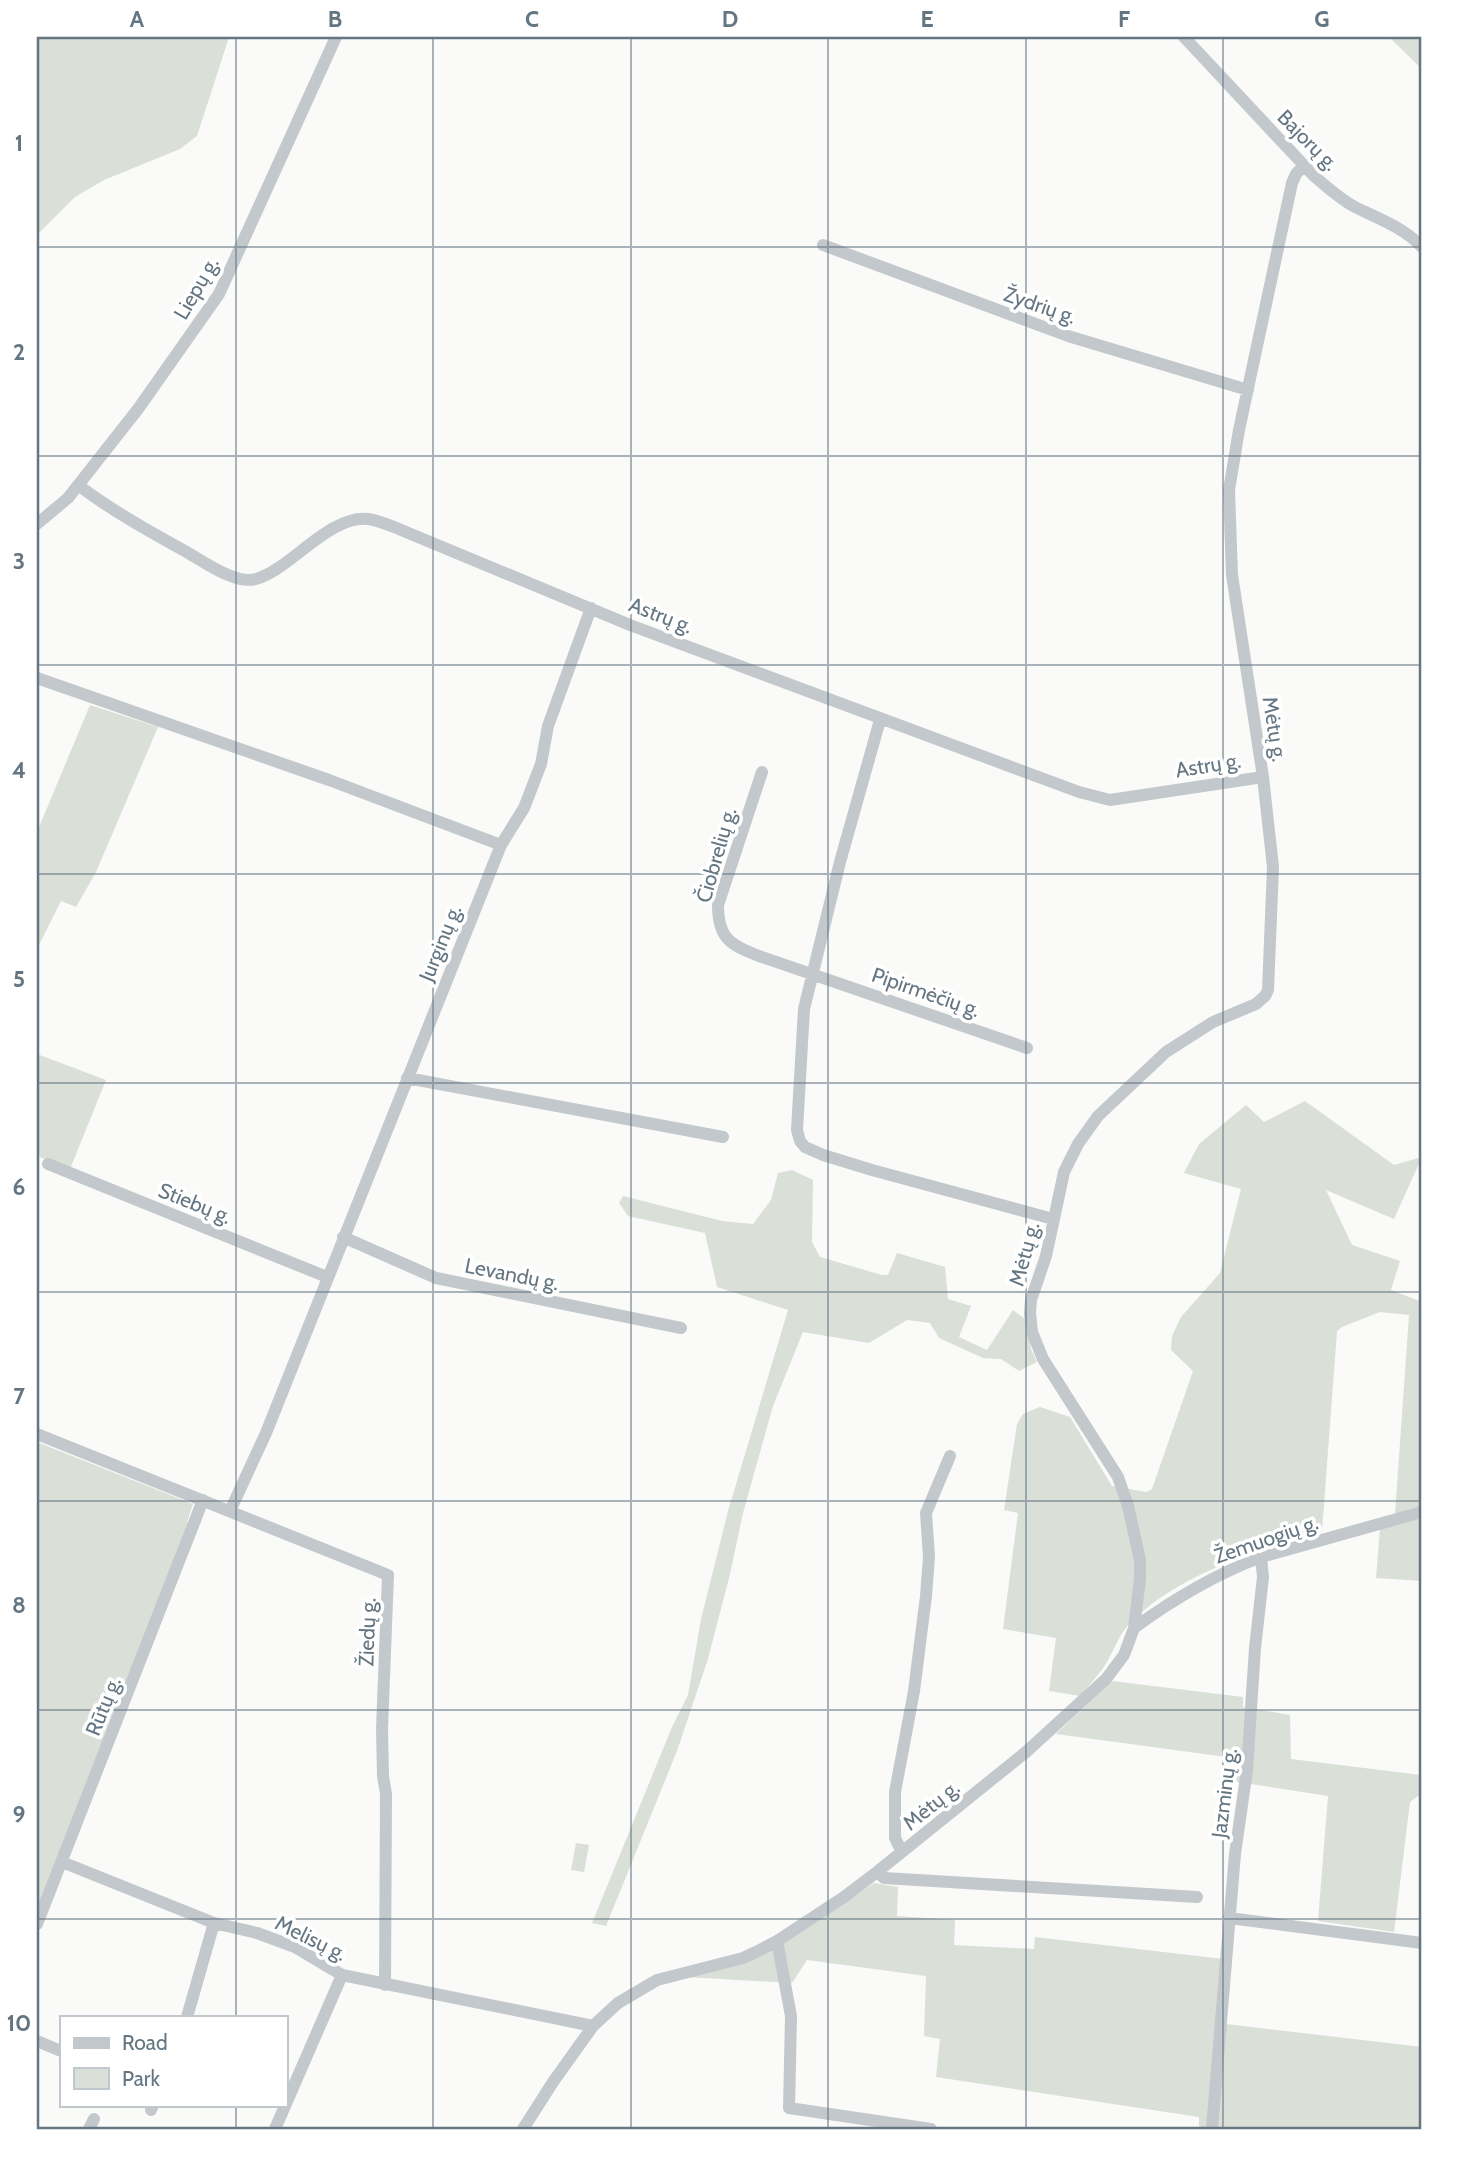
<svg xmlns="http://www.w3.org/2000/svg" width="1459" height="2166" viewBox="0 0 1459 2166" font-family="Cabin,sans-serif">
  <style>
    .green { fill: #dadfd7 }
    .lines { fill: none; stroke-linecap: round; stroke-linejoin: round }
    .minor { stroke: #c3c8cc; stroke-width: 12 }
    .grid { fill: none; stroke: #657683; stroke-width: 2; stroke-opacity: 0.55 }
    .labels { text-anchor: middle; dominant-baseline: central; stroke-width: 7; stroke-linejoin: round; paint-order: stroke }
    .street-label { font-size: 21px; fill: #657683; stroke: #fff }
    .neatline { fill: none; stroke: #657683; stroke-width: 2.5 }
    .grid-label { font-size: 23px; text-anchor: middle; font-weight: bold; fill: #657683 }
  </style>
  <rect width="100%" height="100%" fill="#fafaf8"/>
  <path class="green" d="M37 37H229L197 136 180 149 104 180 75 197 37 235Z
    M1389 37H1422V69Z
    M90 705 158 727 96 872 76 907 61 901 37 949V832Z
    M37 1054 106 1080 70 1169 37 1156Z
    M1305 1101 1394 1165 1422 1157 1394 1219 1326 1190 1352 1245 1400 1261 1391 1290 1422 1302V1506L1395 1514 1409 1315 1380 1312 1342 1327 1337 1331 1322 1531C1254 1553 1180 1572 1129 1624 1117 1637 1112 1657 1101 1671 1095 1679 1087 1687 1080 1696L1049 1691 1056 1638 1003 1629 1018 1513 1004 1510 1017 1424 1023 1414 1040 1407 1070 1417 1112 1486 1146 1492 1152 1489 1193 1371 1171 1350 1172 1336 1181 1317 1220 1273 1241 1189 1184 1173 1199 1144 1246 1105 1264 1122Z
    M792 1170 813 1180 812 1242 820 1257 882 1275H888L897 1253 945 1267 948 1299 971 1306 959 1337 987 1350 1013 1310 1026 1320 1031 1349 1037 1362 1019 1371 1001 1359 983 1358 939 1338 930 1323 907 1320 869 1343 803 1332 773 1406 743 1513 730 1574 708 1659 677 1751 606 1926 592 1923 672 1727 688 1695 701 1619 728 1511 788 1310 717 1287 705 1233 628 1216 619 1203 623 1196 722 1221 753 1224 771 1200 778 1173Z
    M37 1442 193 1504 187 1522 192 1526 37 1908Z
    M1422 1518V1581L1376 1578 1380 1529Z
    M1112 1681 1243 1697V1707L1290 1715 1291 1759 1421 1775 1422 1768V1793L1410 1802 1394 1932 1318 1921 1328 1796 1232 1781 1234 1758 1056 1734Z
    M576 1843 589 1845 584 1872 571 1870Z
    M874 1883 898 1887 897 1916 955 1920 954 1945 1034 1949 1035 1937 1232 1960 1226 2024 1422 2047V2129H1199V2117L936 2077 940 2039 924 2036 926 1976 807 1960 792 1983 686 1977 741 1963 767 1953Z"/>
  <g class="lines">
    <path class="minor" d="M1184 37 1314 176C1327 187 1340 199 1355 207 1379 219 1403 227 1422 247
      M823 245 1068 336 1248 390
      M78 485C111 510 147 530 183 550 201 560 220 574 240 579 244 580 252 580 256 579 291 569 329 515 368 519 376 520 386 524 394 527L630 625 1079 792 1110 800 1263 777
      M37 524 68 498 138 409 219 294 336 37
      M37 678 329 780 501 845 266 1433 230 1511
      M880 720 840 862 804 1009 797 1130 800 1141 805 1147 823 1155 872 1170 1053 1219
      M762 772 718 905C718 938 730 945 759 956L1027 1048
      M501 845 524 808 541 764 548 726 591 608
      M407 1078 723 1137
      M48 1164 327 1277
      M343 1237 436 1278 681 1328
      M37 1434 388 1575 382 1729 383 1776 386 1794 385 1985
      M1134 1628C1175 1598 1214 1575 1261 1557L1422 1512
      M902 1852 895 1838V1792L914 1691 926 1596 929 1557 926 1513 950 1456
      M62 1862 214 1923 257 1933 295 1947 342 1975 593 2026
      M877 1872 884 1878 1197 1897
      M1229 1918 1422 1943
      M37 1924 203 1500
      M777 1941 791 2016 789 2108 931 2129
      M187 2017 214 1923
      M37 2041 61 2051
      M151 2110 153 2105
      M89 2129 94 2119
      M275 2129 342 1975
      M523 2129 553 2082 593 2026 618 2003 657 1980 743 1958 758 1951 777 1941 844 1897 877 1872 1026 1752 1106 1679 1124 1655 1134 1628 1140 1579V1560L1128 1506 1118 1477 1043 1359 1032 1332 1030 1313 1031 1300 1046 1256 1064 1172 1078 1144 1098 1116 1166 1052 1213 1022 1256 1004 1265 996 1268 990 1273 867 1263 777 1232 575 1229 490 1239 430 1292 183 1296 174 1304 165
      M1212 2129 1235 1854 1247 1770 1255 1648 1263 1577 1261 1557"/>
  </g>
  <path class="grid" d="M236 37V2017M433 37V2129M631 37V2129M828 37V2129M1026 37V2129M1223 37V2129M37 247H1422M37 456H1422M37 665H1422M37 874H1422M37 1083H1422M37 1292H1422M37 1501H1422M37 1710H1422M37 1919H1422M236 2105V2129"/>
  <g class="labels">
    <g class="street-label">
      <text transform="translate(1308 140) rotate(45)">Bajorų g.</text>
      <text transform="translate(196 288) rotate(-60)">Liepų g.</text>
      <text transform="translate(1040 305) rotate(19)">Žydrių g.</text>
      <text transform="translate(661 615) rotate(21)">Astrų g.</text>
      <text transform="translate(1275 729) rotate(81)">Mėtų g.</text>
      <text transform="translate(1208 765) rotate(-9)">Astrų g.</text>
      <text transform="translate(716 855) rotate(-74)">Čiobrelių g.</text>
      <text transform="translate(440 943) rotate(-68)">Jurginų g.</text>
      <text transform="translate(926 992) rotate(19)">Pipirmėčių g.</text>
      <text transform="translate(195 1203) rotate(22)">Stiebų g.</text>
      <text transform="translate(1024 1254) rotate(-75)">Mėtų g.</text>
      <text transform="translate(512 1274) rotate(11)">Levandų g.</text>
      <text transform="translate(1266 1539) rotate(-19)">Žemuogių g.</text>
      <text transform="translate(367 1632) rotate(-88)">Žiedų g.</text>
      <text transform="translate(103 1706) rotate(-68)">Rūtų g.</text>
      <text transform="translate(1224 1793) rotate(-83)">Jazminų g.</text>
      <text transform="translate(931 1805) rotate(-39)">Mėtų g.</text>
      <text transform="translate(311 1938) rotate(26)">Melisų g.</text>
    </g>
  </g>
  <rect width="1459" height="2166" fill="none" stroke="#ffffff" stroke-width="77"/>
  <rect x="60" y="2016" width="228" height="91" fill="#ffffff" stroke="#c1c8cd" stroke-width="2"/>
  <rect x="74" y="2038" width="35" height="10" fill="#c3c8cc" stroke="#c1c8cd" stroke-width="2"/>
  <text x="122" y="2050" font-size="21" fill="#657683">Road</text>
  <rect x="74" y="2068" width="35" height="21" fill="#dadfd7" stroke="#c1c8cd" stroke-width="2"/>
  <text x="122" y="2086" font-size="21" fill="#657683">Park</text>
  <rect x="38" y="38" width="1382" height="2090" class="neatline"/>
  <g class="grid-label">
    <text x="137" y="27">A</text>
    <text x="335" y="27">B</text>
    <text x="532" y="27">C</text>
    <text x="730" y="27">D</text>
    <text x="927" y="27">E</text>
    <text x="1124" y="27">F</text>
    <text x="1322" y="27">G</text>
    <text x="19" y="151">1</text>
    <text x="19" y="360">2</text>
    <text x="19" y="569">3</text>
    <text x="19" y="778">4</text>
    <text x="19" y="987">5</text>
    <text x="19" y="1195">6</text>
    <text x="19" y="1404">7</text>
    <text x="19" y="1613">8</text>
    <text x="19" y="1822">9</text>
    <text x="19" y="2031">10</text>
  </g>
</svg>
